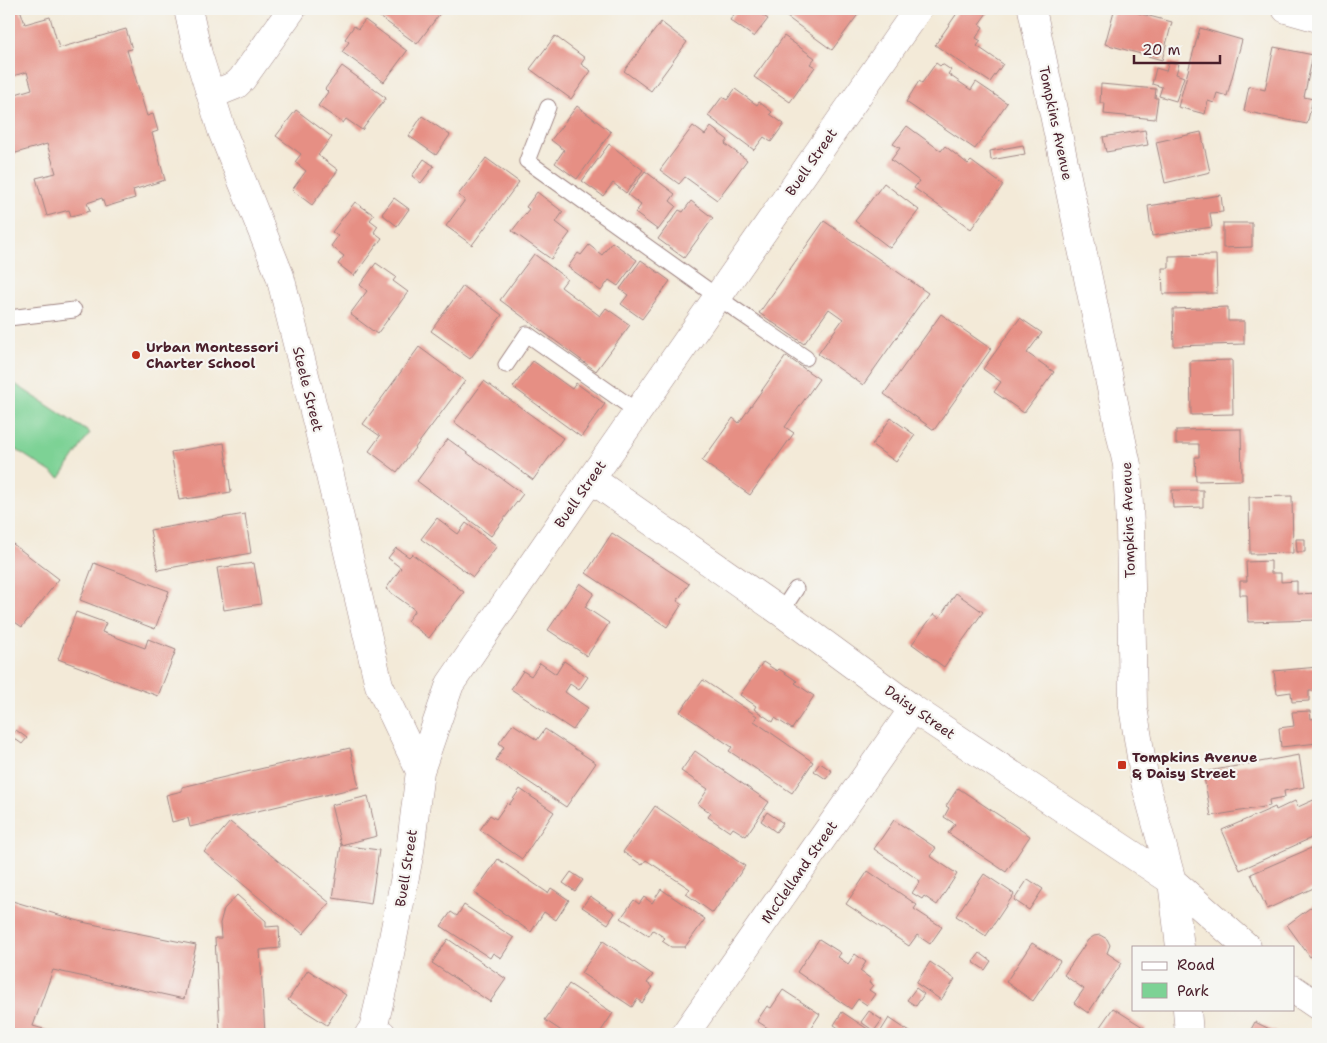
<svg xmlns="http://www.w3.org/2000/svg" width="1327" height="1043" viewBox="0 0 1327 1043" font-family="'Shantell Sans',sans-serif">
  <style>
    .green { fill: #7dd295; stroke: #647860 }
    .building { fill: #e68f84 }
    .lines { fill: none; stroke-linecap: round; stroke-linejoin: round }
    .service-casing { stroke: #9e8482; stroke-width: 17 }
    .minor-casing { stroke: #9e8482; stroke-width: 29 }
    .tertiary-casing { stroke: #9e8482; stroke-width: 29 }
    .service { stroke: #fff; stroke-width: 15 }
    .minor { stroke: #fff; stroke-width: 28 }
    .tertiary { stroke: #fff; stroke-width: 28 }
    .poi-dot { fill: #c8321e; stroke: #f6f6f2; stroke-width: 2 }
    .labels { text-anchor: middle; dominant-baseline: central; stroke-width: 4.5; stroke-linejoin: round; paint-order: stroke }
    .street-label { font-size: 14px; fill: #4a1f2b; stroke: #f6f6f2 }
    .poi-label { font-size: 14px; font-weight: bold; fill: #4a1f2b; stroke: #f6f6f2; text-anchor: start }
  </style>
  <rect width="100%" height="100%" fill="#f6f6f2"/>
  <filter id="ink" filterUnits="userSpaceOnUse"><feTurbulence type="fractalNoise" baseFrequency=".02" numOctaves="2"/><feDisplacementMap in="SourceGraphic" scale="10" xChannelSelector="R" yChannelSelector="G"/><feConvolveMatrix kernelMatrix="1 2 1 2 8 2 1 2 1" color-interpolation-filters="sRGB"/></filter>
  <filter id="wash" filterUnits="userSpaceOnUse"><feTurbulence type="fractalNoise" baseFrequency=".0096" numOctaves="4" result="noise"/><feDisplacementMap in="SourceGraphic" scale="20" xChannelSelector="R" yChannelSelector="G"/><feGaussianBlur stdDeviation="1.12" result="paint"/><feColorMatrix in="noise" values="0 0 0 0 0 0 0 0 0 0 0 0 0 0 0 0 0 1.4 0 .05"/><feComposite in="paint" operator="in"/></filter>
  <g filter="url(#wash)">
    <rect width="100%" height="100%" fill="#f3ead8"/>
    <path class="green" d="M9 380 90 433 60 478 9 445Z"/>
    <g id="blocks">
      <path class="building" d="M11 9H20L25 24 50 17 59 48 126 29 132 49 127 50 147 116 153 114 158 131 152 133 165 180 133 190 135 198 105 207 102 198 87 203 90 211 71 216 69 210 47 216 36 178 56 173 47 144 9 155V96L32 89 27 72 9 77V19L13 18Z
        M369 9H437L441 12 417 44Z
        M738 9H754L768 19 754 37 730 20Z
        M776 9H862L832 50Z
        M960 9 989 10 979 24 983 27 976 38 981 41 977 46 1003 64 990 82 935 45Z
        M1109 9H1139L1138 13 1172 22 1162 60 1105 44 1114 11Z
        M365 20 407 51 384 82 342 52 349 42 345 39 354 26 358 29Z
        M661 22 687 42 651 91 624 71Z
        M1200 28 1242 40 1227 96 1217 93 1214 103 1208 101 1205 114 1178 107Z
        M555 36 585 58 581 64 591 71 571 99 530 69Z
        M784 36 815 58 810 64 815 67 790 102 754 77Z
        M1274 47 1313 55 1304 97 1313 99 1307 124 1244 111 1249 86 1265 90Z
        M1169 62 1179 64 1176 74 1184 77 1176 101 1159 96 1162 87 1152 84 1156 68 1166 71Z
        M936 63 940 66 942 64 951 70 948 74 971 90 976 82 1007 103 975 149 906 102 919 81 922 83Z
        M342 66 386 98 362 130 346 119 343 123 318 106 328 92 325 89Z
        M1101 84 1156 89 1155 98H1158L1155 119 1104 114 1105 103H1100Z
        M735 89 757 105 759 102 772 112 770 114 784 124 771 142 764 137 754 150 708 116 722 97 727 100Z
        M577 106 611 132 577 179 555 163 564 150 551 140Z
        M296 110 332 137 318 155 338 170 312 205 292 190 306 171 295 162 301 154 276 136Z
        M422 116 450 135 436 155 409 136Z
        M693 126 705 135 711 127 728 140 725 144 747 160 717 200 685 177 679 184 660 170Z
        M907 126 941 151 945 146 968 164 971 161 1003 185 971 229 914 188 919 181 891 160 900 148 893 144Z
        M1145 130 1148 145 1106 152 1103 137Z
        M1201 132 1210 172 1165 183 1156 142Z
        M609 144 643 170 626 193 613 183 603 196 582 181Z
        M1023 145 1025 154 991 160 990 151Z
        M486 158 519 182 472 245 446 226 465 200 458 195Z
        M424 159 434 166 421 183 412 176Z
        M645 171 675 194 670 201 676 206 658 230 635 213 641 205 628 195Z
        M884 183 919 210 890 248 855 221Z
        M537 192 563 212 556 222 570 233 551 259 512 231 529 209 526 207Z
        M1221 195 1223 212 1210 213 1212 227 1152 236 1148 206Z
        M394 198 409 209 397 226 382 214Z
        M691 201 713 218 684 258 658 239 679 210 683 212Z
        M355 202 374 215 370 220 378 226 374 232 382 238 354 276 338 264 344 256 331 246 338 236 332 232Z
        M824 221 928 293 863 385 818 354 843 319 829 309 804 344 759 313Z
        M1223 223H1252V247L1223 248Z
        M612 242 637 260 618 286 609 280 601 291 568 267 578 253 581 255 589 245 602 255Z
        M534 254 567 279 561 287 600 316 606 308 630 325 596 371 500 300Z
        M1216 255 1217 293 1163 294 1162 268H1169V256Z
        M641 260 670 281 642 319 621 304 628 295 620 289Z
        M376 263 396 277 393 281 408 292 377 334 350 314 367 291 360 285Z
        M463 286 502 315 470 359 431 331Z
        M1228 307V321H1244V344L1174 346 1173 309Z
        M941 314 991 349 934 430 884 394Z
        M1020 318 1042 333 1027 353 1054 372 1024 413 994 392 1001 382 983 369Z
        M419 347 465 381 397 472 369 451 380 436 363 424Z
        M786 356 819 379 785 427 794 433 750 495 702 461 733 418 739 423Z
        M1232 360 1233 414 1191 415 1190 361Z
        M533 361 572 389 576 383 605 404 581 437 513 387Z
        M484 381 563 438 533 480 454 422Z
        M891 418 915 435 896 462 872 445Z
        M1241 429 1242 480 1196 481 1195 457H1199V444H1176V430Z
        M448 439 523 494 491 536 417 481Z
        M224 443 231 492 179 500 171 452Z
        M1172 490H1203V507L1173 508Z
        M1292 496 1293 553 1250 554 1249 497Z
        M245 514 251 553 158 570 150 530Z
        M437 518 458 534 466 523 497 546 473 577 421 539Z
        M612 533 689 584 677 601 682 604 667 627 586 573Z
        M1296 539H1305V552H1297Z
        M9 541 59 579 22 627 9 618Z
        M396 548 409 557 412 554 464 592 429 638 407 621 415 610 386 589 401 568 388 558Z
        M1271 561V573H1281V582L1297 581V594L1318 593V620L1248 622 1247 595H1240V581H1247L1246 562Z
        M94 563 169 591 155 629 80 600Z
        M254 563 261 604 224 610 217 568Z
        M580 583 594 593 585 607 609 623 587 656 548 630Z
        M956 593 983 612 944 667 912 644 934 614 939 618Z
        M76 612 106 623 102 632 145 648 148 639 176 650 158 696 58 659Z
        M564 661 588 677 579 690 570 684 565 692 588 708 573 730 511 689 523 671 531 676 540 663 556 674Z
        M763 662 777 671 779 669 797 681 795 683 814 696 792 729 775 718 773 722 754 709 756 706 740 695Z
        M1318 667V691H1309V701L1292 702 1291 692 1277 694 1274 671Z
        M703 680 757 716 754 721 813 762 792 793 729 751 732 747 680 712Z
        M1310 711 1311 719 1318 718V743L1281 747 1279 728 1294 726 1292 712Z
        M513 724 537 740 545 729 596 763 566 807 496 760 504 747 499 743Z
        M16 730 27 738 22 744 11 736Z
        M350 748 359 787 190 827 188 818 172 822 166 795 182 791V787Z
        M695 751 769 802 746 836 733 828 730 832 708 817 711 813 698 804 708 789 681 771Z
        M1299 755 1304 787 1284 791 1285 797 1269 800 1270 806 1211 816 1203 772Z
        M820 763 832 771 826 779 814 771Z
        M958 788 1030 836 1006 872 948 833 955 824 944 817 949 808 946 806Z
        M520 789 554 812 522 859 480 830 490 815 496 819 507 803 509 805Z
        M368 796 377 836 341 845 331 805Z
        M1318 798V835L1240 870 1222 830 1275 807 1276 810 1295 801 1298 807Z
        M655 806 745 866 713 913 686 894 690 889 646 860 642 865 623 852Z
        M767 812 783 823 776 832 761 821Z
        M894 820 936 848 930 856 957 874 937 905 924 896 922 899 912 893 920 881 874 849Z
        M230 822 330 903 303 934 204 852Z
        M341 845 379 850 371 904 333 898Z
        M1318 845V886L1267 909 1251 874Z
        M498 859 548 893 551 888 569 900 556 920 544 912 531 932 474 893Z
        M868 871 917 905 914 909 942 927 930 944 917 935 909 946 846 904Z
        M571 872 583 880 575 891 563 883Z
        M984 874 1014 894 986 936 956 916Z
        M1028 879 1043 889 1029 910 1014 900Z
        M661 889 705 919 685 947H671L662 941 665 938 653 930 649 936 621 918 634 900 639 904 644 897 652 903Z
        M237 895 266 921V927L279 926 280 948 260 950 265 1034H220L215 938H221L220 923 224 909Z
        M590 896 615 913 608 924 582 907Z
        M9 900 82 922 196 945 184 999 53 970 33 1026 61 1034H9Z
        M1318 902V951L1310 957 1287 925Z
        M464 905 514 938 501 958 493 953 490 958 441 926 451 912 457 916Z
        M1100 935 1107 939 1110 945 1107 953 1122 963 1088 1013 1074 1003 1084 989 1064 975 1088 940 1094 936Z
        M448 939 506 979 490 1002 432 963Z
        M819 939 841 953 838 957 848 964 855 954 866 962 860 971 871 979 869 983 873 985 869 990 875 994 867 1005 858 999 851 1009 797 972Z
        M603 941 653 975 647 983 653 987 642 1003 637 999 632 1007 581 973Z
        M1032 943 1060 961 1033 1001 1006 982Z
        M980 953 991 961 985 970 973 962Z
        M930 962 955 979 941 1000 916 983Z
        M308 970 346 995 327 1025 288 1000Z
        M569 984 613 1013 599 1034H566L545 1020Z
        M916 988 924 994 916 1006 907 1000Z
        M783 990 820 1014 809 1031 814 1034H777L757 1021 767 1006 771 1008Z
        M1113 1008 1146 1029 1142 1034H1095Z
        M869 1011 882 1020 874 1031 861 1022Z
        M842 1012 869 1030 866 1034H848L834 1025Z
        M889 1018 913 1034H879Z
        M1255 1022 1280 1034H1253L1249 1033Z"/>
    </g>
  </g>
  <g filter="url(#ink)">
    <use href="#blocks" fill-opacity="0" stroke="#9e8482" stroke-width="1"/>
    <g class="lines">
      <defs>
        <path id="service" d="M548 107 527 161 736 310 806 358
          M9 318 74 310
          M506 365 527 334 638 412
          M781 612 796 589"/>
        <path id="minor" d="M188 9 198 54 222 131 280 276 329 471 379 685 420 771
          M1032 9 1127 465 1130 526 1133 707 1145 782 1172 881 1180 947
          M1286 9 1318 18
          M211 95 236 85 242 79 292 9
          M591 479 781 612 913 709 1172 881 1247 947
          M1293 989 1318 1006
          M1187 1009 1189 1034
          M373 1029 387 969 410 851 420 771 450 684 591 479 918 9
          M685 1034 913 709"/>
        <path id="tertiary" d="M369 1034 373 1029 382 1034"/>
      </defs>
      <use href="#service" class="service-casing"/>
      <use href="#minor" class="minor-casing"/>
      <use href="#tertiary" class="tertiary-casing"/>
      <use href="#service" class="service"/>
      <use href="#minor" class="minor"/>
      <use href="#tertiary" class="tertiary"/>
    </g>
  </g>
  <g class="poi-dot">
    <circle cx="136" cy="355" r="5"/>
    <rect x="1117" y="760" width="10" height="10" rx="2.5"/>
  </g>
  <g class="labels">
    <g class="street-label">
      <text transform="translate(1056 123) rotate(78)">Tompkins Avenue</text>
      <text transform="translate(811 162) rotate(-55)">Buell Street</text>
      <text transform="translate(308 389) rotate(76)">Steele Street</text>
      <text transform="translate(580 494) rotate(-55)">Buell Street</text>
      <text transform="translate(1128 520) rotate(-92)">Tompkins Avenue</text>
      <text transform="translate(920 712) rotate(35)">Daisy Street</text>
      <text transform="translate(406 868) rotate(-81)">Buell Street</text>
      <text transform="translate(799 872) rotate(-55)">McClelland Street</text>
    </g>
    <g class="poi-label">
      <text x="146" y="347">Urban Montessori<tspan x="146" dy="16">Charter School</tspan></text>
      <text x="1132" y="757">Tompkins Avenue<tspan x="1132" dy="16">&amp; Daisy Street</tspan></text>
    </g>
  </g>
  <rect width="1327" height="1043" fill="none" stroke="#f6f6f2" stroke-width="30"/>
  <rect x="1132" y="946" width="162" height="65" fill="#f6f6f2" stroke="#b1a0a2"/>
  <rect x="1142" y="962" width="25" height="8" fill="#ffffff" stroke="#b1a0a2"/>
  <text x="1177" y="970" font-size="15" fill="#4a1f2b">Road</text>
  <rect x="1142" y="983" width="25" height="15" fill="#7dd295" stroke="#b1a0a2"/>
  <text x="1177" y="996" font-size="15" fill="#4a1f2b">Park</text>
  <path d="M1134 55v8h86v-8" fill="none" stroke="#4a1f2b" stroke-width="2.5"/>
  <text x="1142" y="55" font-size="15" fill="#4a1f2b" stroke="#f6f6f2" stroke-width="4" paint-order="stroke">20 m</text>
</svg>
